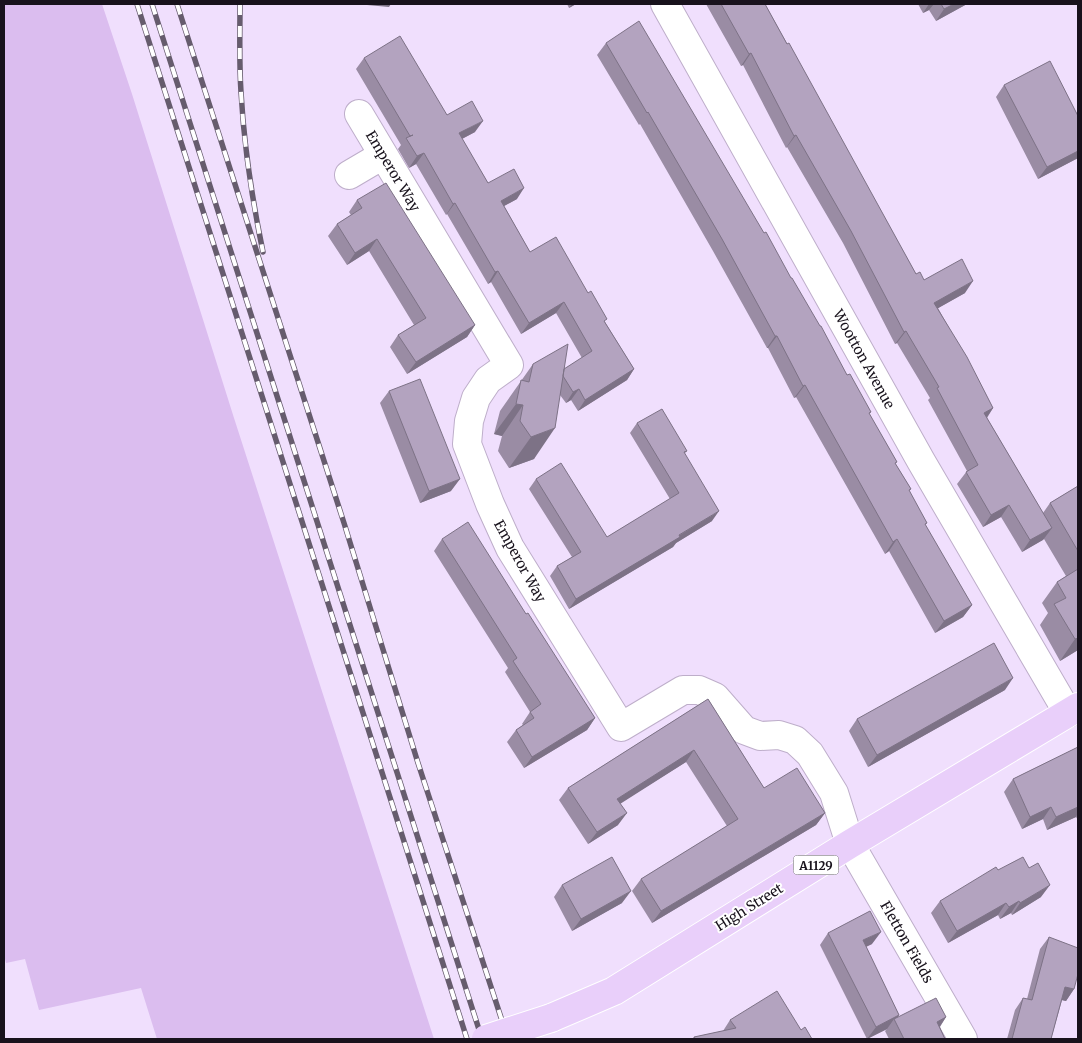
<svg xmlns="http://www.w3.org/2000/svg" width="1082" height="1043" viewBox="0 0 1082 1043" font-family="Merriweather,serif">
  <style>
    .green { fill: #dbbdef }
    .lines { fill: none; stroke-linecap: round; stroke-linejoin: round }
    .street-casing { stroke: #beaeca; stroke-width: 30 }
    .primary-casing { stroke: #fff; stroke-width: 30 }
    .street { stroke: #fff; stroke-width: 28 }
    .primary { stroke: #e9cffa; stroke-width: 28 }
    .rail-casing { stroke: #665c6d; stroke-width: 5.5 }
    .rail { stroke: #fff; stroke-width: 4; stroke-dasharray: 11; stroke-linecap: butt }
    .primary-bridge-casing { stroke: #fff; stroke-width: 30; stroke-linecap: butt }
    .primary-bridge { stroke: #e9cffa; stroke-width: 28 }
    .wall { fill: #9a8ca4 }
    .shaded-wall { fill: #7d7286 }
    .building { fill: #b3a3bf; stroke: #7d7286 }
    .labels { text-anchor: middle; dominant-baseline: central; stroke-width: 4; stroke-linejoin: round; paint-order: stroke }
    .shield { fill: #fff; stroke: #5d5960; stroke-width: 1 }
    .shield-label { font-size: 12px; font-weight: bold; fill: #18121c }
    .street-label { font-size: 14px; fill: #18121c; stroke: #fff }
  </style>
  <rect width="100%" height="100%" fill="#f0dffd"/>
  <path class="green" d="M4 4H102L132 94 234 418 434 1039H157L141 988 39 1010 25 959 6 963 4 955Z"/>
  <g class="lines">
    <defs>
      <path id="street" d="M665 4 921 461 1068 713
        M359 114 509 365 488 380 476 398 469 421 467 444 490 504 510 548 621 727 683 690H699L715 697 744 730 760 736 779 735 795 740 810 754 834 793 850 844 963 1039
        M349 175 383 155"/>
      <path id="primary" d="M551 1018 614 991 850 844 1078 707"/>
    </defs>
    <use href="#street" class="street-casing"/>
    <use href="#primary" class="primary-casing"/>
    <use href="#street" class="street"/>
    <use href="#primary" class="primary"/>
    <defs>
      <path id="rail" d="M137 4 467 1039
        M152 4 482 1039
        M177 4 344 523 418 763 508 1039
        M240 4C240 33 239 63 241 92 244 146 252 199 263 252"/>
    </defs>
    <use href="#rail" class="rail-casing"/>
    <use href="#rail" class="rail"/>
    <defs>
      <path id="primary-bridge" d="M486 1039 551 1018"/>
    </defs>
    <use href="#primary-bridge" class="primary-bridge-casing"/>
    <use href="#primary-bridge" class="primary-bridge"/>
  </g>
  <path class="wall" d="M567 4H576L569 8Z
    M706 4H765L916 274 924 280 965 293 938 308 993 408 987 418 1043 513 1050 503 1078 486V650L1060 661 1040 625 1048 613 1042 603 1057 582 1066 576 1044 539 1022 552 1001 517 983 527 957 484 967 471 928 400 930 398 897 343 895 344 843 243 787 147 786 148 743 65 741 66Z
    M918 4H967L936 21 929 10 923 13Z
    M606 43 791 278 847 375 871 412 869 414 897 462 895 463 911 489 909 491 927 523 925 525 972 605 963 617 935 633 889 551 885 554 796 397 794 398 768 348H767L713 251 640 124 639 125 597 55Z
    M364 58 447 115 475 132 462 139 488 183 517 199 504 206 530 252 605 322 634 369 627 380 578 411 571 400 566 403 560 395 534 459 509 468 498 451 502 436 494 434 500 411 533 364 564 369 582 358 556 313 521 334 491 282 488 284 447 214 446 215 416 164 409 168 398 149 401 145 356 69Z
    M1004 85 1078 116V158L1038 179 996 97Z
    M357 200 475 325 467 337 407 374 390 347 398 335 414 325 369 251 347 265 328 236 337 224 351 215 349 212Z
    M389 391 451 491 420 503 380 403Z
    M637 423 687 451 684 454 712 521 676 543 673 547 569 609 550 576 557 566 572 557 529 489 536 479 607 537 670 499 630 433Z
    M442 539 526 614 595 718 587 730 524 768 507 742 516 730 523 725 522 724 530 712 505 672 508 668 434 551Z
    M1005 690 868 767 849 731 857 719Z
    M708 699 764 788 825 813 816 825 652 923 632 891 641 879 727 826 686 762 620 803 618 825 588 844 559 800 568 788Z
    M1078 747V820L1076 817 1047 830 1043 819 1022 829 1004 792 1013 779Z
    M998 870 1041 897 1012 915 1011 913 1000 919 998 915 948 943 931 913 940 901Z
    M562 885 622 903 572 931 554 897Z
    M828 933 872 944 866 947 899 1015 898 1017H946L940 1027 945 1039H889L885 1031 887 1029 867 1039 820 945Z
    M1049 937 1074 989 1066 1001 1062 1000 1051 1039H1007L1015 1010 1023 998 1027 999 1040 949Z
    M730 1020 801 1030 812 1039H692L694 1037 723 1031Z"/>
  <path class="shaded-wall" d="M356 4H391L389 7Z
    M572 4H576L569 8Z
    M929 4H934L929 10 923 13Z
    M954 4H967L936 21 944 9Z
    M751 53 743 65 741 66 749 54Z
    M483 121 475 132 452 144 459 133Z
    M796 135 787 147 786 148 794 136Z
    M1078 151V158L1038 179 1047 167Z
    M424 153 416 164 409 168 417 156Z
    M524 188 517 199 493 212 501 201Z
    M455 203 447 214 446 215 453 204Z
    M377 239 369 251 347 265 355 253Z
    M498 271 491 282 488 284 495 272Z
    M973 281 965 293 926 315 934 303Z
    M564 302 556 313 521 334 529 323Z
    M475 325 467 337 407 374 416 362Z
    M906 331 897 343 895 344 904 332Z
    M775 336H777L768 348H767Z
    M634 369 627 380 578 411 585 400Z
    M805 385 796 397 794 398 803 386Z
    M579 389 571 400 566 403 573 392Z
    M516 404 523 405 502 436 494 434Z
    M993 408 985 420 984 413Z
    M555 428 534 459 509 468 531 437Z
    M460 479 451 491 420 503 429 491Z
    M1009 505 1001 517 983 527 991 515Z
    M719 511 712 521 676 543 673 547 569 609 576 599Z
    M1052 528 1043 540 1022 552 1030 540Z
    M897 539 889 551 885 554 893 542Z
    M972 605 963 617 935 633 944 621Z
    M1078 638V650L1060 661 1075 639Z
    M1013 678 1005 690 868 767 877 755Z
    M595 718 587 730 524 768 532 757Z
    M694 750 686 762 609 811 617 799Z
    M1051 807 1043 819 1022 829 1030 817Z
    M1078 807V813L1076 817 1047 830 1056 817Z
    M627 813 618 825 588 844 597 832Z
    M825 813 816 825 652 923 661 911Z
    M1050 885 1041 897 1012 915 1020 903Z
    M631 891 622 903 572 931 581 919Z
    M1019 901 1011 913 1000 919 1009 907Z
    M1006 903 998 915 948 943 957 931Z
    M881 932 872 944 854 952 863 940Z
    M1065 987 1074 989 1066 1001 1057 999Z
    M899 1015 895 1021 894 1019 887 1029 867 1039 876 1027Z
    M946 1017 938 1029 937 1022Z"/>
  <path class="building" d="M721 4H765L787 44 789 43 916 274 920 272 924 280 962 259 973 281 934 303 967 357 993 408 984 413 1052 528 1030 540 1009 505 991 515 966 472 978 465 937 388 939 387 906 331 904 332 851 231 796 135 794 136 751 53 749 54Z
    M941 4H954L944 9Z
    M639 21 764 233 766 232 791 278H792L820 326H821L847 375 850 374 871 412 869 413 897 462 895 463 911 489 909 490 927 523 925 524 972 605 944 621 897 539 893 542 805 385 803 386 777 336H775L722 239 648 112 647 113 606 43Z
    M400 36 447 115 472 101 483 121 459 133 488 183 514 169 524 188 501 201 530 252 556 237 588 293 591 291 607 319 604 321 634 369 585 400 579 389 573 392 563 376 564 369 592 351 564 302 529 323 498 271 495 272 455 203 453 204 424 153 417 156 406 138 413 135 410 136 364 58Z
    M1050 61 1078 116V151L1047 167 1004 85Z
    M386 183 475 325 416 362 398 335 426 318 377 239 355 253 337 224 362 208 357 200Z
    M568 344 555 428 531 437 520 421 523 405 516 404 521 380 529 382 533 364Z
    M420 379 460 479 429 491 389 391Z
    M662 409 687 451 684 452 719 511 679 535 680 537 576 599 557 566 581 552 536 479 561 463 607 537 679 493 637 423Z
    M1078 486V551L1050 503Z
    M468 522 526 614 528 613 595 718 532 757 516 730 534 718 530 712 541 704 513 661 517 658 442 539Z
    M1078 569V638L1075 639 1054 604 1066 598 1057 582Z
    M994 643 1013 678 877 755 857 719Z
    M708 699 764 788 797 768 825 813 661 911 641 879 738 819 694 750 617 799 627 813 597 832 568 788Z
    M1078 747V807L1056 817 1051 807 1030 817 1013 779Z
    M612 857 631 891 581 919 562 885Z
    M1023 857 1029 868 1038 863 1050 885 1020 903 1019 901 1009 907 1006 903 957 931 940 901 996 867 998 870Z
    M870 911 881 932 863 940 899 1015 876 1027 828 933Z
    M1049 937 1078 948V974L1074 989 1065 987 1051 1039H1012L1023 998 1032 1000Z
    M777 991 801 1030 805 1027 812 1039H695L694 1037 736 1028 730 1020Z
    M936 998 946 1017 937 1022 945 1039H904L894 1019Z"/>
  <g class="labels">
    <rect class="shield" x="793.5" y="855.5" width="45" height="19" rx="4"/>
    <g class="shield-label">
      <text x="816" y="865">A1129</text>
    </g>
    <g class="street-label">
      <text transform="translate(393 171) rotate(59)">Emperor Way</text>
      <text transform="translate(864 359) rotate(61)">Wootton Avenue</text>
      <text transform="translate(520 561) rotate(61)">Emperor Way</text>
      <text transform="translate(749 907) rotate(-32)">High Street</text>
      <text transform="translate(907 942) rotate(60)">Fletton Fields</text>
    </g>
  </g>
  <rect width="1082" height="1043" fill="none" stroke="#18121c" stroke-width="10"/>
</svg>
